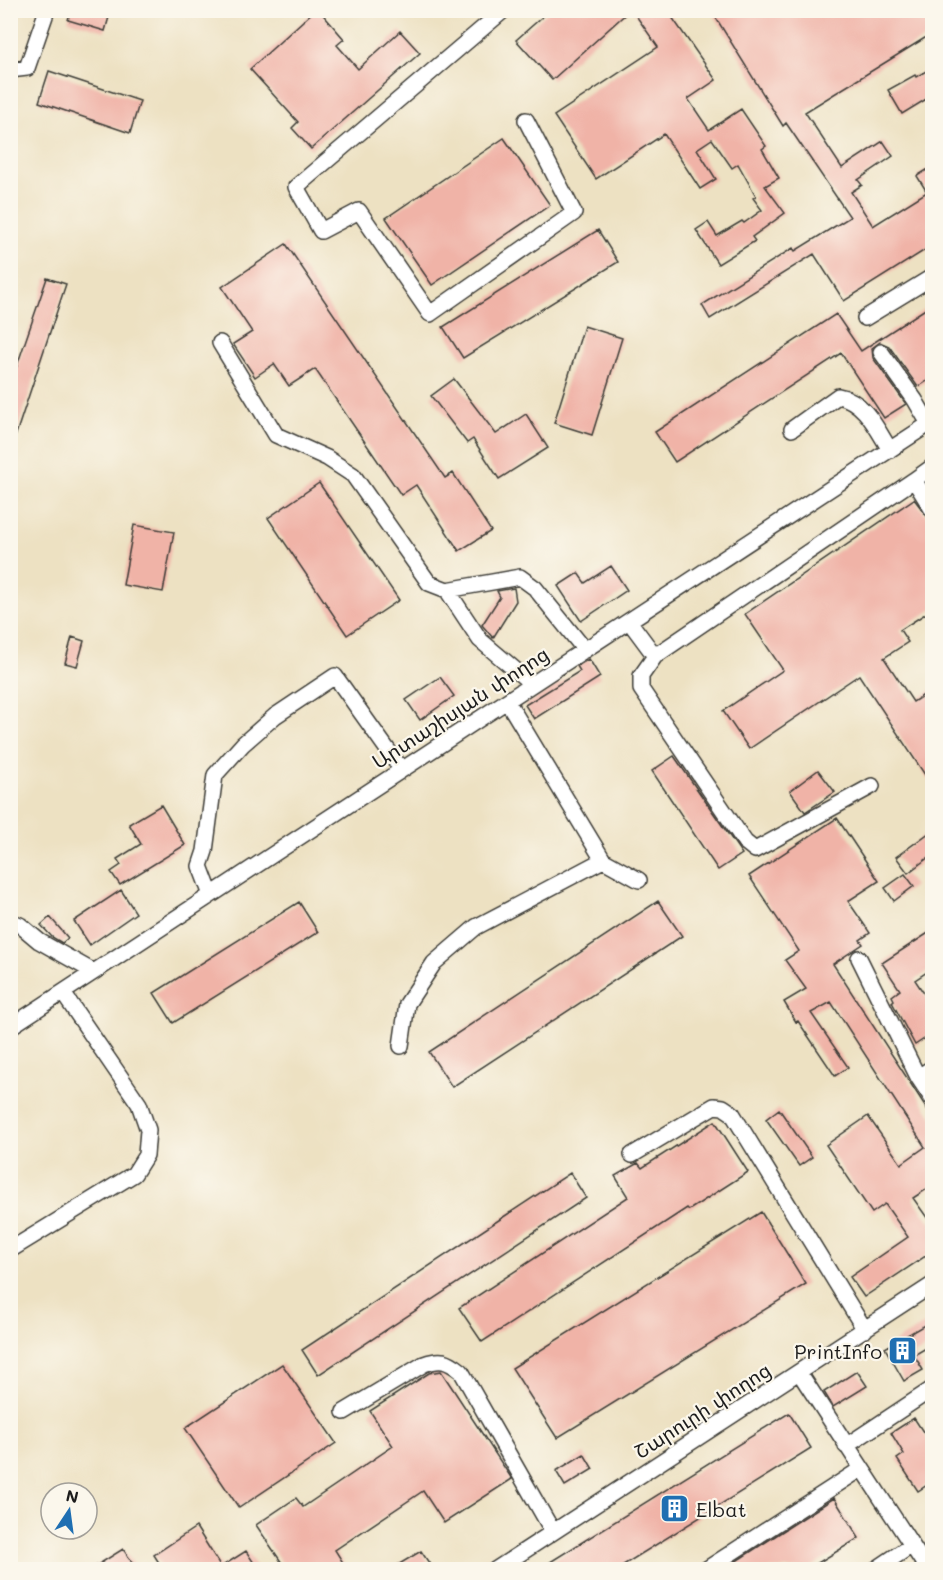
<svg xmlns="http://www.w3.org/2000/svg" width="943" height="1580" viewBox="0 0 943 1580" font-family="Mali,'Noto Sans Armenian',sans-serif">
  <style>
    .building { fill: #f0b3a7 }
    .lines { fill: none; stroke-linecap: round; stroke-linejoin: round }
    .minor-casing { stroke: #3b3a35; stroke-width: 18 }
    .minor { stroke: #fff; stroke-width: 15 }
    .labels { text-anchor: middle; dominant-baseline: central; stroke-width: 4.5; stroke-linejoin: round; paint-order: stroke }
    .street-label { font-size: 20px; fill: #1c1c1c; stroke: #fbf7ec }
    .poi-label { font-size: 20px; fill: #1c1c1c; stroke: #fbf7ec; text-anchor: end }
  </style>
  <rect width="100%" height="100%" fill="#fbf7ec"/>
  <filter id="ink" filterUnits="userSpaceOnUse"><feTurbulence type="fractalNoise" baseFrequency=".0167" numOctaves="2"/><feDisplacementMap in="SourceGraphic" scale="12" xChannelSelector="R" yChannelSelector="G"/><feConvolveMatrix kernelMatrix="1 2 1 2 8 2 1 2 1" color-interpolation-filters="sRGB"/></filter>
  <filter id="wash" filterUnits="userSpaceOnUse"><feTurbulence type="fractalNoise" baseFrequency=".008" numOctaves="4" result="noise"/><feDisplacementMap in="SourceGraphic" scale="24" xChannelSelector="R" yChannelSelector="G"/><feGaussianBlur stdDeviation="1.35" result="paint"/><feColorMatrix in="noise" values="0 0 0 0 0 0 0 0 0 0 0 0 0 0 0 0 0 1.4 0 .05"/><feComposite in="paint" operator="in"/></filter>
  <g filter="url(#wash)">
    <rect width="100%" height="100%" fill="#ede1c2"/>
    <g id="blocks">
      <path class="building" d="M71 10H111L105 31 68 20Z
        M315 10H319L344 39 337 45 358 69 400 31 420 53 311 149 292 128 298 122 250 69Z
        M550 10H630L552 80 516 40Z
        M632 10H667L716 80 688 99 709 130 741 109 766 146 762 149 779 178 765 186 785 213 752 237 755 241 718 264 696 230 708 222 717 236 742 221 744 223 762 210 753 198 756 196 738 164 732 168 712 139 697 149 716 179 700 189 664 134 596 179 554 116 658 47Z
        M711 10H933V33L805 112 842 168 883 141 893 156 858 180 862 185 851 192 873 226 927 192 917 176 933 166V245L844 301 814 254 710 319 702 305 793 248 795 251 850 217 786 123 783 126Z
        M933 67V95L902 114 888 90 915 75 916 77Z
        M49 71 140 101 130 133 39 102Z
        M504 138 550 205 432 285 386 218Z
        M598 230 618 262 463 358 443 327Z
        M286 244 445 478 453 473 491 531 459 551 416 485 401 495 315 369 289 386 274 364 255 377 233 344 252 332 222 287Z
        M47 278 66 284 13 443 10 442V386Z
        M933 304V377L918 387 889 346 880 342 872 348 873 358 906 404 884 418 841 353 675 462 655 432 836 314 861 351Z
        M584 326 622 338 592 435 554 423Z
        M454 379 496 434 526 414 548 448 499 479 473 439 467 443 431 396Z
        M319 483 399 600 347 635 268 518Z
        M914 499 933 524V609L900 630 908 642 884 658 913 702 933 689V787L859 675 749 749 723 711 783 670 745 614Z
        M134 525 174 532 163 592 123 585Z
        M611 566 627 590 581 621 558 586 578 573 585 583Z
        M514 588 516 601 493 638 482 625 500 597 497 591Z
        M72 637 84 641 77 666 65 663Z
        M589 659 600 677 534 719 525 705 580 671 577 666Z
        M440 677 454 696 420 720 406 700Z
        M674 756 742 854 718 870 652 771Z
        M818 770 835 792 805 812 790 791Z
        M161 805 185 845 120 885 111 872 121 865 117 859 141 844 129 824Z
        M837 818 879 881 848 901 870 933 860 940 863 944 833 964 933 1118V1185L913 1198 933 1226V1251L864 1297 850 1277 908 1237 885 1204 872 1213 826 1145 868 1116 901 1164 925 1147 831 1002 811 1013 848 1067 835 1076 798 1021 796 1022 784 1002 806 989 785 960 799 951 749 876Z
        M933 830V854L908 873 896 857Z
        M905 874 914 886 894 901 885 888Z
        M121 890 136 913 90 945 74 921Z
        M658 901 682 936 452 1087 429 1052Z
        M299 902 318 932 173 1023 154 993Z
        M50 917 68 938 62 943 52 937 41 925Z
        M933 930V968L915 980 933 1007V1033L915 1045 892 1002 894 1000 892 996 900 990 882 963Z
        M779 1109 812 1157 799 1166 766 1119Z
        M715 1121 748 1172 689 1210 687 1208 482 1342 459 1308 628 1197 615 1176 638 1163 642 1168Z
        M570 1173 586 1198 318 1375 302 1350Z
        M761 1212 806 1284 557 1438 512 1368Z
        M933 1320V1344L914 1355 923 1370 904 1381 885 1348Z
        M282 1364 336 1443 239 1508 185 1428Z
        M441 1371 512 1479 444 1523 423 1491 335 1550 347 1569H286L256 1525 296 1498 303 1507 393 1446 370 1411 429 1373Z
        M857 1371 867 1386 833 1407 824 1392Z
        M789 1413 811 1448 617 1569H539Z
        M914 1418 933 1447V1481L918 1491 897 1459 904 1454 891 1433Z
        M584 1454 593 1469 565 1486 556 1471Z
        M834 1498 859 1538 808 1569H724Z
        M196 1527 221 1567 246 1551 258 1569H163L154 1555Z
        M123 1549 137 1569H91Z
        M421 1551 433 1569H391Z"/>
    </g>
  </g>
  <g filter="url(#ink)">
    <use href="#blocks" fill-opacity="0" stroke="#3b3a35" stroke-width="1.5"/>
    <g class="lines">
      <defs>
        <path id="minor" d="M504 10 296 187 321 231 359 211 430 314 574 213 526 120
          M10 70 27 68 47 10
          M865 318 932 277
          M220 343 276 435 327 458 353 475 429 583 447 590 520 577 535 588 585 650
          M881 352 915 400 929 424
          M792 429 838 396C864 400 877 429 890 450
          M914 480 932 467
          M447 590 480 640 532 684
          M629 621 655 656
          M507 701 603 860 639 880
          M872 786 755 850 745 842 641 689V676L655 656 914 480 932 509
          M211 895 200 866 205 851 215 775 243 744 275 716 335 676 402 770
          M10 921 20 925 39 941 94 972
          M859 958 918 1077 932 1098
          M10 1027 932 422
          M401 1046 407 1004 434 963 476 927 603 860
          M918 1077 932 1068
          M632 1155 714 1106 723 1107 732 1113 865 1330
          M10 1250 134 1174 146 1155 148 1130 139 1104 63 993
          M799 1372 928 1570
          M344 1412 424 1364C441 1358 447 1360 461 1371L553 1532
          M846 1446 932 1389
          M495 1570 932 1285
          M705 1570 861 1469
          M875 1570 912 1545"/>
      </defs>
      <use href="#minor" class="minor-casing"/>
      <use href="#minor" class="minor"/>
    </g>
  </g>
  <defs>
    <symbol id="building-square" viewBox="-11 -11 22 22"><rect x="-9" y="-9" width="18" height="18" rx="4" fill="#1f6fb2" stroke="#fbf7ec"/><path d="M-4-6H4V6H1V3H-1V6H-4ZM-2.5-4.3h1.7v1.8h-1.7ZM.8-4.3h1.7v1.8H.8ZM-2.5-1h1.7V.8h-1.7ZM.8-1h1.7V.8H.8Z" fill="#fff"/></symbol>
  </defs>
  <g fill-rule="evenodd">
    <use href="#building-square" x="886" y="1334" width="33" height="33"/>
    <use href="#building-square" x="658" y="1492" width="33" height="33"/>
  </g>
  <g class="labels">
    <g class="street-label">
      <text transform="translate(460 707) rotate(-33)">Արտաշիսյան փողոց</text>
      <text transform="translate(702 1410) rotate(-33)">Շարուրի փողոց</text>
    </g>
    <g class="poi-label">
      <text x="882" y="1351">PrintInfo</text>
      <text x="696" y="1509" text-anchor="start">Elbat</text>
    </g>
  </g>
  <rect width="943" height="1580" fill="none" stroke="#fbf7ec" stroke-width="36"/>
  <g transform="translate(69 1511) rotate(13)"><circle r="28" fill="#fbf7ec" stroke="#a29f99" stroke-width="1.5"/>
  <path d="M0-4.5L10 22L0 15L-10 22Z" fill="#1f6fb2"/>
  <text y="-9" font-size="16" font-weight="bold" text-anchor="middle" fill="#1c1c1c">N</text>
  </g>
</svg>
